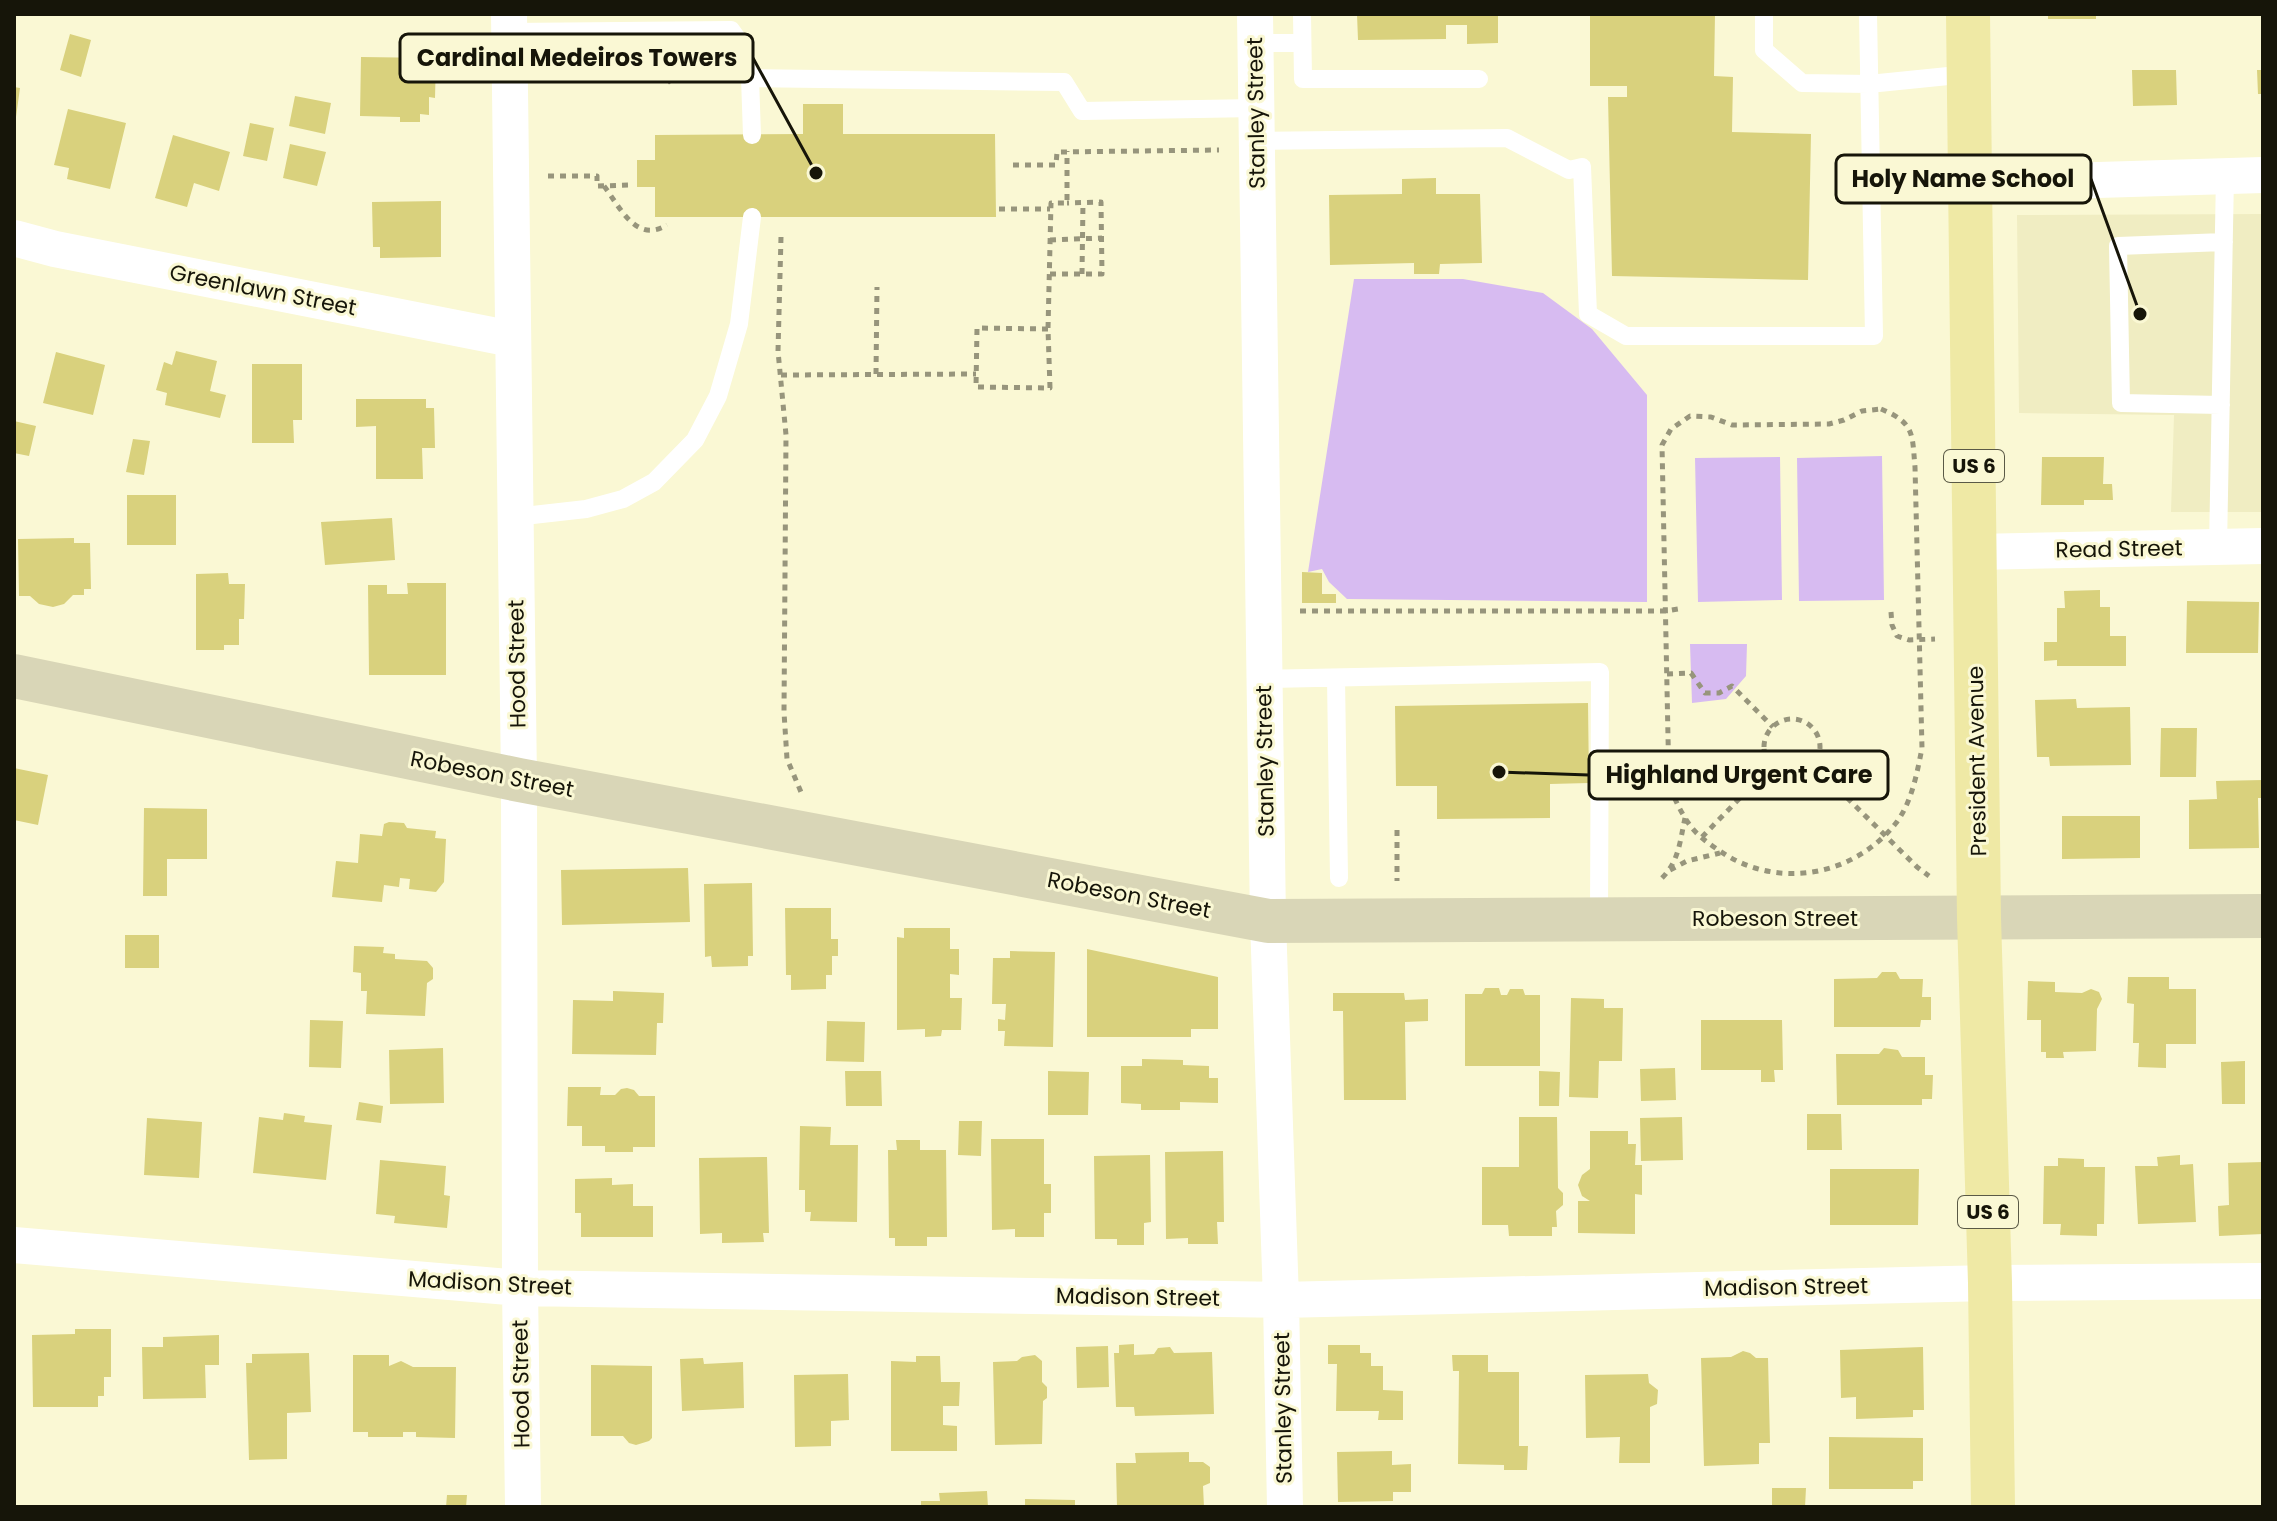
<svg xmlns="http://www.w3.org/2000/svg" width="2277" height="1521" viewBox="0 0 2277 1521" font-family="Poppins,sans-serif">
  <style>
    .built { fill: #f0edc2 }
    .green { fill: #d7bbf1 }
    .building { fill: #d9d17d }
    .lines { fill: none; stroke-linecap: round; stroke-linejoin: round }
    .path { stroke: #97957c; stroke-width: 5; stroke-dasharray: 6 6; stroke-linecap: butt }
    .service { stroke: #fff; stroke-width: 18 }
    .minor { stroke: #fff; stroke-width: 36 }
    .secondary { stroke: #d9d6b7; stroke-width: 44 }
    .primary { stroke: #efe9a5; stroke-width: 44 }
    .labels { text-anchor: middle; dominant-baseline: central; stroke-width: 6; stroke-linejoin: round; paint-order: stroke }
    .shield { fill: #faf8d4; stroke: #5a5946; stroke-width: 2 }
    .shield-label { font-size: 20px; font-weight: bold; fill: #161509 }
    .street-label { font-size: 22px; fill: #161509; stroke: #faf8d4 }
    .leader { fill: none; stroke: #161509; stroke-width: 3 }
    .callout-dot { fill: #161509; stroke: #faf8d4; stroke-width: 3 }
    .callout { fill: #faf8d4; stroke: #161509; stroke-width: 3 }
    .callout-label { font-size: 24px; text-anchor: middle; font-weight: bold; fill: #161509 }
  </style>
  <rect width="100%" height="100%" fill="#faf8d4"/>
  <path class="built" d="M2263 214V512H2171L2174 415 2019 413 2017 215Z"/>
  <path class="green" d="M1354 279H1463L1543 293 1592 329 1647 395V602L1347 599 1329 582 1322 569 1308 572Z
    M1882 456 1884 600 1799 601 1797 458Z
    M1780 457 1782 600 1698 602 1695 458Z
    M1690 644H1747L1746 676 1726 699 1692 703Z"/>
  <path class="building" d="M1357 14 1498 15V43L1467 44V25H1446V39L1358 40Z
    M1590 14H1715L1714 76 1733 77 1732 132 1811 134 1808 280 1612 276 1608 97H1627V86H1590Z
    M2048 14H2096V19H2048Z
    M70 34 91 40 81 77 60 70Z
    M361 57 436 58 435 98 429 97V115L420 114V122H400V117L360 116Z
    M2132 70H2176L2177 105 2133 106Z
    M2257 70H2263V94H2258Z
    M14 87 20 88 16 117H14Z
    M295 96 331 103 325 134 289 126Z
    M803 104H843V134H995L996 217H655V187H637V160H655V135L803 134Z
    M68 109 126 123 110 189 67 179 69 168 54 165Z
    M250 123 274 128 267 161 243 156Z
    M173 135 230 152 219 191 194 183 187 207 155 198Z
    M290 144 326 152 317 186 283 178Z
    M1436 178V194H1480L1482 263 1440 264 1439 274H1414V263L1330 265 1329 195 1402 194V179Z
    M441 201V257L380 258V247H373L372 202Z
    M176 351 217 361 210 391 226 395 220 418 165 405 167 393 156 390 164 362 172 365Z
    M56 352 105 365 93 415 43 403Z
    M252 364H302V420H293L294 443H252Z
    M356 399H426V408H434L435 448H422L423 479H376V426L356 427Z
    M14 421 36 426 29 456 14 453Z
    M133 439 150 441 144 475 126 472Z
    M2042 457H2104L2103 484H2112L2113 500H2084V505H2041Z
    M127 495H176V545H127Z
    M392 518 395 560 325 565 321 522Z
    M74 538V543H90L91 589H84V595H73L64 604 53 607 39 604 30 596H19L18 539Z
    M1302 572 1322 573V594H1336V603H1302Z
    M228 573 229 584H245L244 619H239V645H224V650H196V574Z
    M407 583H446V675H369L368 585H387V594H408Z
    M2100 590V607H2110V636H2126V666H2057V660L2044 661V642H2057V608H2065L2064 591Z
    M2187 601 2259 602 2258 653H2186Z
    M2076 699 2077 708 2130 707 2131 765 2050 766 2049 757H2037L2035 700Z
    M1588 703 1589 783 1550 784V818L1437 819V786H1396L1395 706Z
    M2161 728H2197L2196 777H2160Z
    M14 768 48 775 38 825 14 820Z
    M2263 780V798H2258L2259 848 2189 849V800L2217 799 2216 781Z
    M144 808 207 809V859H167V896H143Z
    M2062 816H2140V858L2062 859Z
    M389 822 404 823 407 828 436 831 435 838 446 839 444 882 436 892 409 889 410 879 400 878 399 887 384 885 382 902 332 897 336 861 358 863 360 834 382 836 384 824Z
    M688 868 690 922 562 925 561 870Z
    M752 883 753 956H748V966L712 967 711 956 705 957 704 884Z
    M785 908H831V939H838V956H832V975H826V989L791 990V975H786Z
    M904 928H950V949H959V975L950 974V998H962L961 1030H942L941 1036 925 1037V1029L897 1030V937L904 938Z
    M125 935H159V968H125Z
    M354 946 384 947 383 953 395 954V959L427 961 433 968V979L427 983 425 1016 366 1014 367 991H361V973L353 972Z
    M1087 949 1218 977V1029H1191V1037H1087Z
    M1010 951 1055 952 1053 1047 1004 1046 1005 1031H998V1019L1005 1020 1006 1004H992L993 958H1010Z
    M1882 972H1896L1900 979H1923L1922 997H1931V1020H1921L1920 1027H1834V979L1877 978Z
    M2128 977H2169V989H2196V1044H2166V1068L2138 1067 2139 1043H2133L2134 1004 2127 1003Z
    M2028 981 2055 982V992L2082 993 2091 989 2099 992 2102 999 2097 1009 2096 1051 2063 1052 2064 1058H2046V1052H2041V1020H2027Z
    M1485 988H1499L1501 995H1507L1510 989H1523L1525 995H1540V1066H1465V994H1482Z
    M613 991 664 993 663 1023H657L656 1055 572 1054 573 1000 613 1001Z
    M1333 993H1404L1405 1000 1428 999V1021L1405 1022 1406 1100H1344L1343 1011H1333Z
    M1571 998 1604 999V1008H1623L1622 1061H1599L1598 1098 1569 1097Z
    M310 1020 343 1021 341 1068 309 1067Z
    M1701 1020H1782L1783 1070H1774L1775 1082H1761V1070H1701Z
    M827 1021 865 1022 864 1062 826 1061Z
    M443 1048 444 1103 390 1104 389 1050Z
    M1884 1048 1898 1050 1902 1057H1925V1075H1933L1932 1099H1922V1105H1837L1836 1054H1879Z
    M1142 1059 1183 1060V1065L1209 1066V1078H1218V1103L1180 1102V1110H1141V1104L1121 1103V1066H1142Z
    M2245 1061V1104H2222L2221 1062Z
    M1675 1068 1676 1100 1641 1101 1640 1069Z
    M845 1071H881L882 1106H846Z
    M1048 1071 1089 1072 1088 1115H1048Z
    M1539 1071 1560 1072 1559 1106H1539Z
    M568 1087H601L600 1095H615L621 1089 627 1088 634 1090 639 1096H655V1147H633V1152H605V1146H582V1126H567Z
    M359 1102 383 1106 381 1123 356 1120Z
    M284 1113 305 1116 304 1122 332 1125 326 1180 253 1173 259 1117 283 1120Z
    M1807 1114H1841L1842 1150H1807Z
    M1519 1117H1557L1558 1188 1563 1193V1205L1556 1211 1557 1227H1552V1236H1509L1508 1225H1482V1167H1519Z
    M1682 1117 1683 1160 1641 1161 1640 1118Z
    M147 1118 202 1122 199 1178 144 1175Z
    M959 1121H982L981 1156 958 1155Z
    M800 1126 831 1127 830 1145H858L857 1222 810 1221 811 1212H805V1190H799Z
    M1590 1131H1628V1144H1636L1635 1165H1642V1195L1635 1194V1234L1578 1233V1201H1590L1582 1196 1578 1185 1582 1175 1590 1169Z
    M991 1139H1044V1184H1051V1213H1044V1237H1015V1229L992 1230Z
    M896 1140H920V1150H946L947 1237H927V1246H895V1238H889L888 1150H897Z
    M1223 1151 1224 1222H1217L1218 1244H1188V1238L1166 1239 1165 1152Z
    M1150 1155 1151 1222 1144 1223V1245H1117V1239H1095L1094 1156Z
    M2180 1155V1165L2193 1164 2196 1222 2138 1224 2135 1166H2158L2157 1157Z
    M767 1157 769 1233H763L764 1242 722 1243V1233L700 1234 699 1158Z
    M2058 1158 2084 1159V1167H2105L2104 1224H2097V1236L2060 1235 2061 1224H2043L2044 1166H2058Z
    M380 1160 446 1166 444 1195 450 1196 447 1228 394 1223 395 1216 376 1214Z
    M2263 1162V1234L2219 1236 2218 1206 2229 1205 2228 1163Z
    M1830 1169H1919L1918 1225H1830Z
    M612 1178V1185L633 1184V1206H653V1237H581V1213H575V1179Z
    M75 1329H111V1377H104V1396H98V1407H33L32 1335 75 1334Z
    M219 1335V1365H205L206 1398 143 1399 142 1347H163V1337Z
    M1134 1344V1355L1154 1354 1158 1348 1170 1347 1174 1353 1212 1352 1214 1414 1135 1416 1134 1407H1116L1114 1353H1119V1345Z
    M1328 1345H1360V1353H1371V1366H1383V1390L1403 1391V1420H1378L1379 1411H1336L1337 1364H1328Z
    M1108 1346 1109 1387 1077 1388 1076 1347Z
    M1923 1347 1924 1410H1913V1417L1856 1419V1397L1841 1398 1840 1350Z
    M1743 1351 1750 1353 1756 1358H1768L1770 1443H1759V1464L1704 1466 1701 1358 1731 1357Z
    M309 1353 311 1412 287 1413V1459L249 1460 246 1363H252V1354Z
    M353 1355H389V1366L401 1361 413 1367H456L455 1438 416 1437V1432H403V1437H368V1432H353Z
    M1035 1355 1042 1361V1382L1047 1387V1398L1043 1401 1042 1444 995 1445 993 1362 1017 1361 1022 1357Z
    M1452 1355H1488V1372H1519V1446H1528L1527 1470H1504V1465L1458 1464 1459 1371H1453Z
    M916 1356H940L941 1382H960L959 1406H943V1425L957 1426V1451H891V1361L916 1362Z
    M703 1358 704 1364 743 1362 744 1408 682 1411 680 1359Z
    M591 1365 652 1366V1438L649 1441 636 1445 629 1443 623 1436H591Z
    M848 1374 849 1420 831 1421V1446L795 1447 794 1375Z
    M1648 1374 1649 1383 1658 1390 1657 1404 1650 1407V1463H1619L1620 1437 1586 1438 1585 1375Z
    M1829 1437 1923 1438V1481H1913V1489H1829Z
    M1392 1451V1465L1411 1464V1492H1393V1501L1338 1502 1337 1452Z
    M1189 1452V1462H1203L1210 1467V1483L1203 1486 1204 1507H1117L1116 1463H1136L1135 1453Z
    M1772 1488H1806L1805 1507H1772Z
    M987 1491 988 1507H921V1501H940L939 1493Z
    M447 1495H467L466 1507H446Z
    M1025 1499 1075 1500V1507H1025Z"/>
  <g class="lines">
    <path class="path" d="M653 59 674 87
      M1013 165H1056L1057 152 1219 150
      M548 176H597V186L632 185
      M604 186C620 207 636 244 667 225
      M999 209H1050
      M781 237 778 351 786 435 784 712 787 759 801 792
      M1050 240 1102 238
      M1050 274H1102L1101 202 1067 203
      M1082 274 1083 202
      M1048 329 977 328 976 387 1050 388 1048 329 1051 203H1067V151
      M876 374 877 287
      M781 375 976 374
      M1881 409C1915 423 1912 434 1915 467L1922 748C1917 773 1912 802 1896 823 1855 875 1782 889 1726 855 1714 847 1701 839 1692 828 1682 815 1675 800 1669 785L1662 445 1671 429 1690 416 1711 417 1732 425 1829 424 1844 420 1862 411Z
      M1300 611H1666L1678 609
      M1891 612 1892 625 1897 636 1909 640 1935 639
      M1667 674 1691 673 1705 693H1719L1732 686 1773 727
      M1764 747a28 28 0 1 1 56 0a28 28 0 1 1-56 0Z
      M1813 764 1917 867 1929 876
      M1397 830V881
      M1702 837 1771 766
      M1670 870 1687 861 1720 853
      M1662 878C1679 861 1680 841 1685 818"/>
    <path class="service" d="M1302 14 1303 79H1479
      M1764 14V50L1802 83 1869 84 1968 74
      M509 32 731 30 736 37 750 78 1064 82 1082 111 1256 108
      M1255 43H1302
      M750 78 752 135
      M1257 141 1507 138 1569 170 1582 167 1588 314 1626 336H1874L1868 14
      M2221 405 2121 403 2118 246 2224 242
      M515 517 586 509 623 499 654 482 695 440 718 396 739 324 752 217
      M2218 547 2225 176
      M1336 678 1339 878
      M1264 679 1600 672 1599 919"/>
    <path class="minor" d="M509 14 519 780 520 1288 523 1507
      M1255 14 1268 921 1281 1300 1285 1507
      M1969 184 2263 175
      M14 238 55 249 512 339
      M1975 552 2263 546
      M14 1245 520 1288 1281 1300 1990 1283 2263 1281"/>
    <path class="secondary" d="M14 676 519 780 1268 921 2263 916"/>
    <path class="primary" d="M1968 14 1979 918 1990 1283 1993 1507"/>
  </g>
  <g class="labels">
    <g class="shield">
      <rect x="1944" y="450" width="60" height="32" rx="6"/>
      <rect x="1958" y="1196" width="60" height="32" rx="6"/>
    </g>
    <g class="shield-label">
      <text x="1974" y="466">US 6</text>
      <text x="1988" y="1212">US 6</text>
    </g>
    <g class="street-label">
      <text transform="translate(1256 113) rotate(-91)">Stanley Street</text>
      <text transform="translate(263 290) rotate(11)">Greenlawn Street</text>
      <text transform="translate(2119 549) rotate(-1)">Read Street</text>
      <text transform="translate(517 664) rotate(-91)">Hood Street</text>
      <text transform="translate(1265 761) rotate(-91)">Stanley Street</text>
      <text transform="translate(1977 761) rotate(-91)">President Avenue</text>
      <text transform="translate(492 774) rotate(11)">Robeson Street</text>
      <text transform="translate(1129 895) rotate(11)">Robeson Street</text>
      <text x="1775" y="918">Robeson Street</text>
      <text transform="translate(490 1283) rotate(3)">Madison Street</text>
      <text transform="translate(1786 1287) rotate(-1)">Madison Street</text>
      <text transform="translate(1138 1297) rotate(1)">Madison Street</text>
      <text transform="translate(521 1384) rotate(-91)">Hood Street</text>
      <text transform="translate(1283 1408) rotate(-91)">Stanley Street</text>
    </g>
  </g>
  <path class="leader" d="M816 173L753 58M2140 314L2091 179M1499 772L1589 775"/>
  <g class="callout-dot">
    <circle cx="816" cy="173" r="8"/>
    <circle cx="2140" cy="314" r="8"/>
    <circle cx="1499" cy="772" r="8"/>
  </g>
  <g class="callout">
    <rect x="400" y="34" width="353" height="48" rx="8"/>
    <rect x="1836" y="155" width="255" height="48" rx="8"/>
    <rect x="1589" y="751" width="299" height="48" rx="8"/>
  </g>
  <g class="callout-label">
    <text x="577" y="66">Cardinal Medeiros Towers</text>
    <text x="1963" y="187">Holy Name School</text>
    <text x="1739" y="783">Highland Urgent Care</text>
  </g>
  <rect width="2277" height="1521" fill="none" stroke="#161509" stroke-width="32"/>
</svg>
